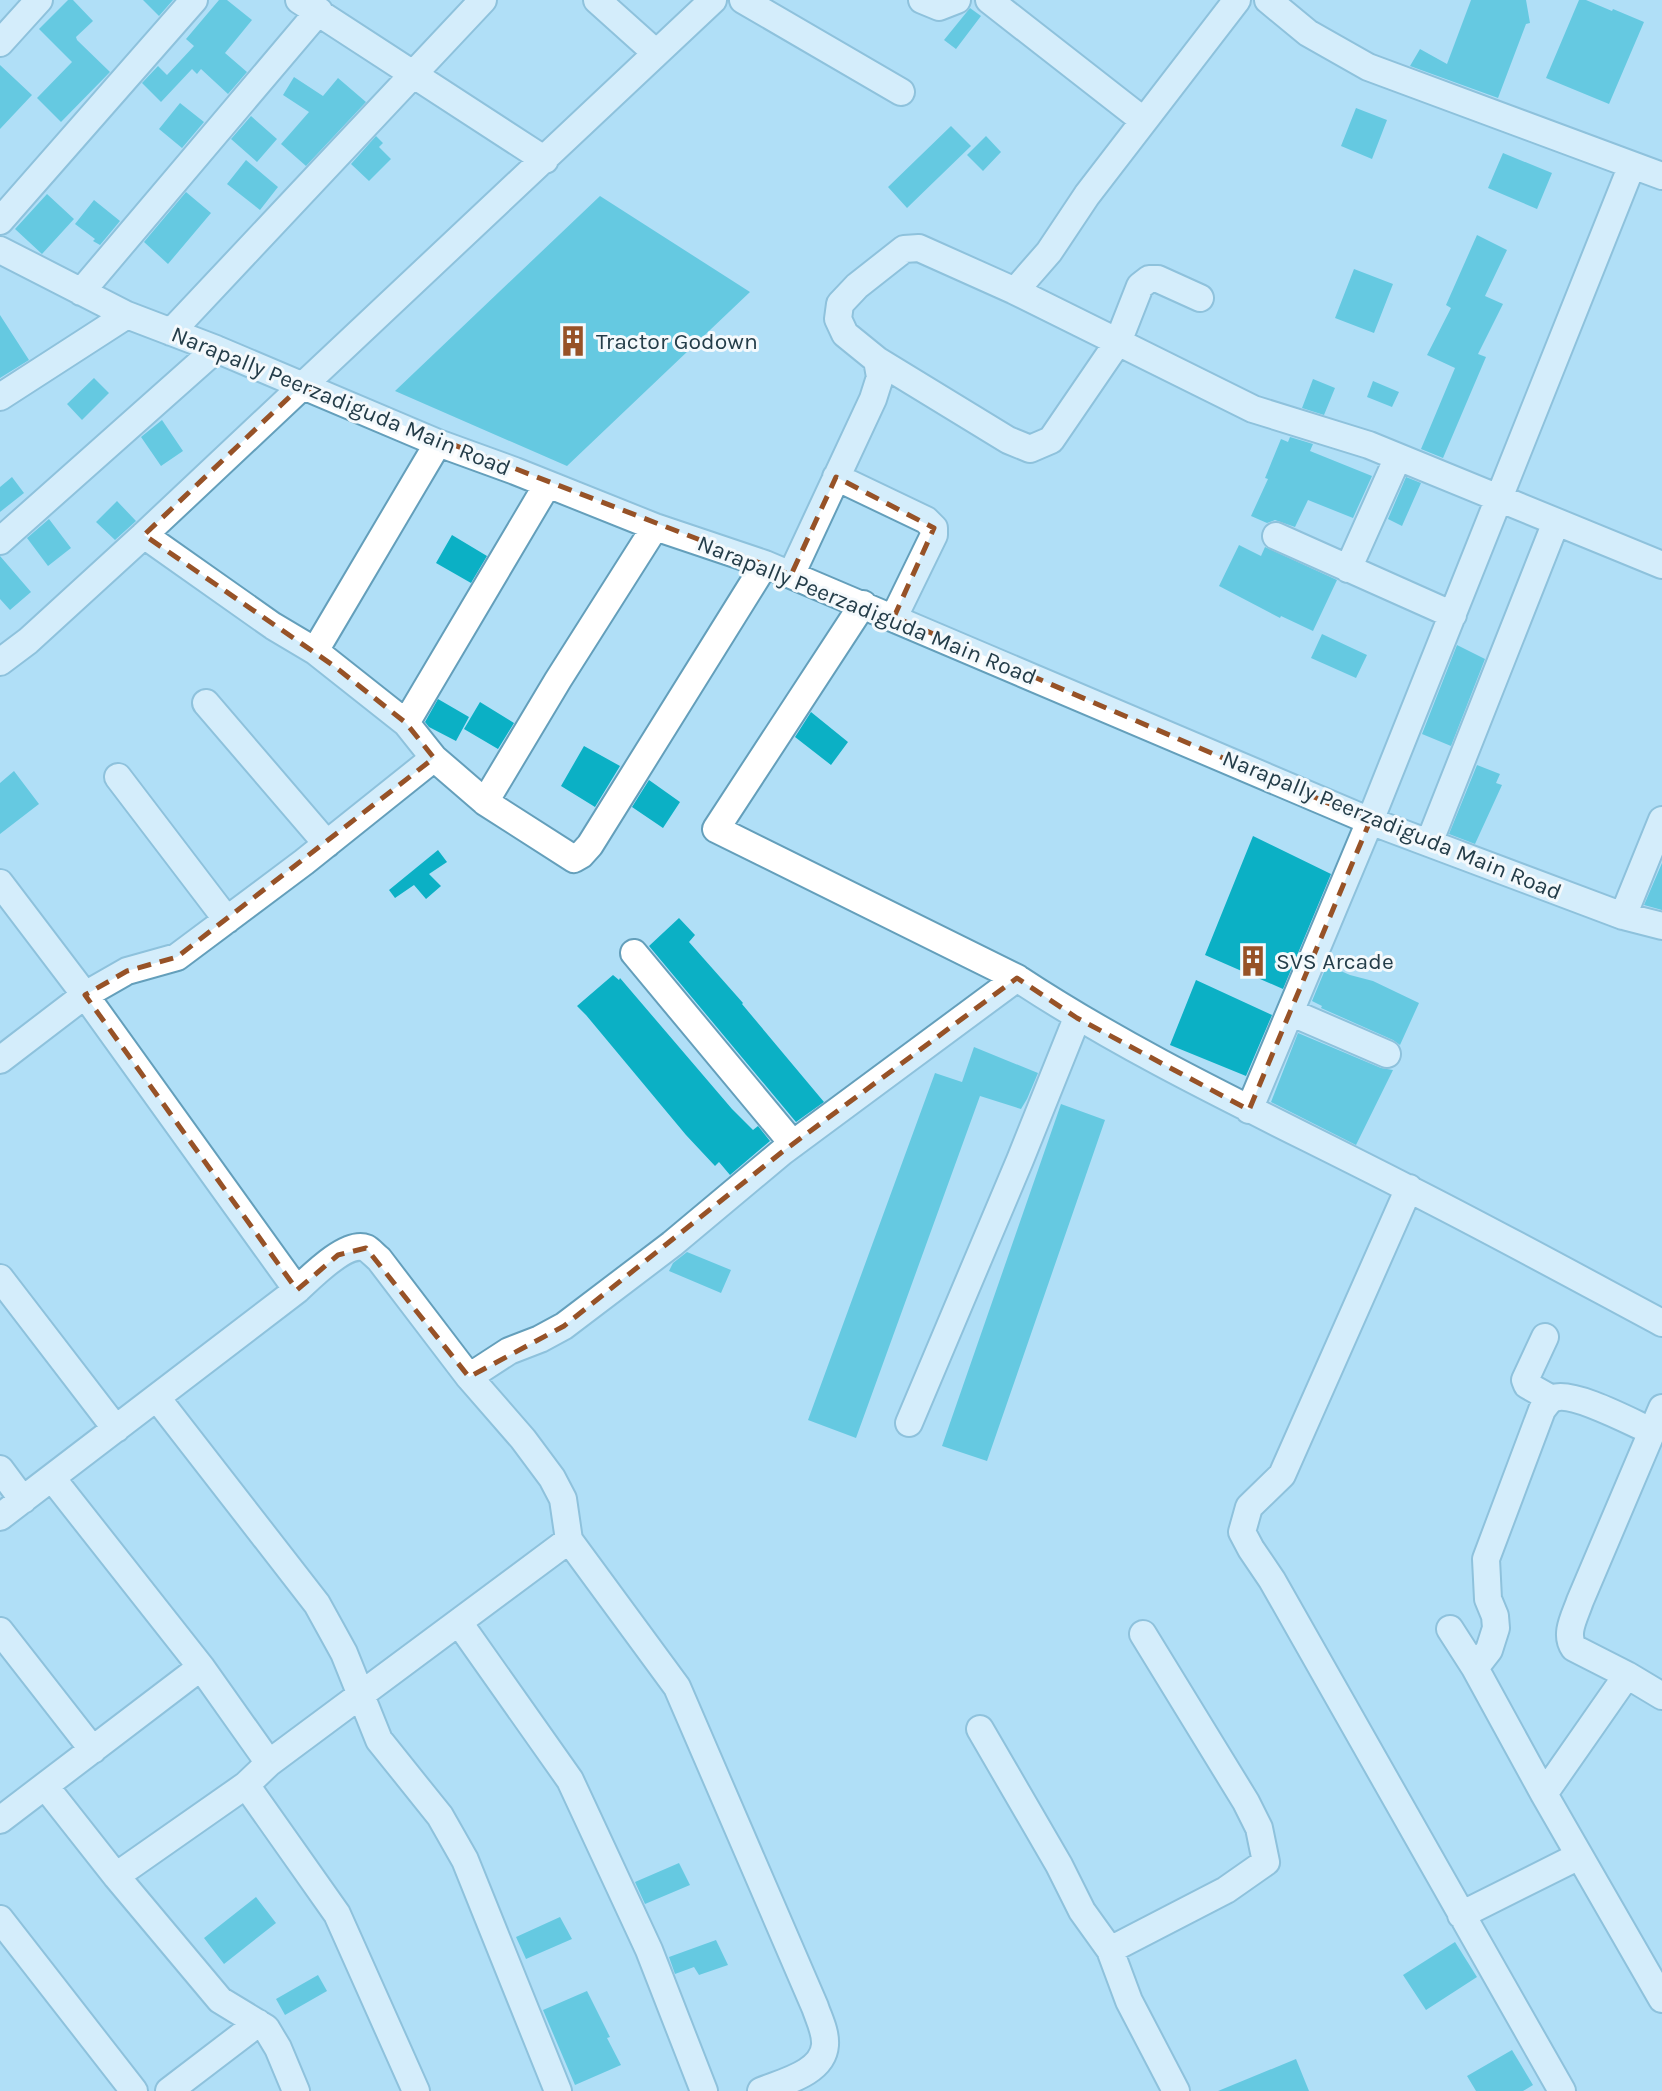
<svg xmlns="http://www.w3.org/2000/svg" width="1662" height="2091" viewBox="0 0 1662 2091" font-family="Karla,sans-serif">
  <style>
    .building { fill: #0bb0c5 }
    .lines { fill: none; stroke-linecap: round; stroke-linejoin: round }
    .minor-casing { stroke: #649fbb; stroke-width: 30 }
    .minor { stroke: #fff; stroke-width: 26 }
    .marked { fill: none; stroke: #975227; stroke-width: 5; stroke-dasharray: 14 9; stroke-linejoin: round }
    .labels { text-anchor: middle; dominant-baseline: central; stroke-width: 6; stroke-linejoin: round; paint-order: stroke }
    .poi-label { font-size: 23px; fill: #243d49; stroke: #f4f9fc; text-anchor: start }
    .street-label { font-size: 23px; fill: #243d49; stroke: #f4f9fc }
  </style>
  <rect width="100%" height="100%" fill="#b0dff7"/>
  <path class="building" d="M68 0H73L93 21 76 37 77 40 110 72 61 122 37 98 72 62 39 29Z
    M143 0H173L159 16Z
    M219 0H227L252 20 225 53 247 72 228 94 201 69 197 74 192 69 161 102 142 83 158 66 167 75 194 46 186 39Z
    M1471 0H1526L1530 23 1526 24 1498 98 1410 66 1420 49 1447 64Z
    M1579 0H1586L1612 11 1613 9 1644 22 1609 104 1546 78Z
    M970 8 981 16 956 49 944 40Z
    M0 65 32 95 0 129Z
    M294 77 323 96 338 78 366 102 306 166 281 144 309 112 283 95Z
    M180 103 204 122 182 148 159 129Z
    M1356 108 1387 120 1372 159 1341 146Z
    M251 116 277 139 257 162 231 139Z
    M951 126 971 146 907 208 888 187Z
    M376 136 383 143 379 147 391 159 369 181 351 164Z
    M986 136 1001 152 983 171 967 155Z
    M1503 153 1552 173 1537 209 1488 188Z
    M246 160 278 187 260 210 227 184Z
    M186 192 211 213 168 264 144 242Z
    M47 194 74 219 42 254 15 229Z
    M600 196 750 292 567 466 395 391Z
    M94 200 120 221 100 245 93 241 95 239 75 224Z
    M1477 235 1507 250 1485 296 1503 304 1478 354 1486 357 1443 458 1421 449 1455 368 1427 355 1451 308 1446 305Z
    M1354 269 1393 284 1374 333 1335 318Z
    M0 315 29 360 0 378Z
    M94 378 109 393 82 420 67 404Z
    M1313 379 1335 388 1324 415 1302 408Z
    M1373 381 1399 392 1392 407 1367 397Z
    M162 420 183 451 161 466 141 437Z
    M1290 437 1313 444 1310 451 1372 476 1353 518 1308 500 1295 527 1275 520 1267 523 1251 516 1268 479 1265 478 1281 439 1288 442Z
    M12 477 24 493 0 512V487Z
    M1406 477 1421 483 1402 526 1388 519Z
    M117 501 136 521 115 540 96 522Z
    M49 519 71 548 48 566 27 538Z
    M452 535 487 556 471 583 436 563Z
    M1239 545 1261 556 1265 547 1337 580 1313 631 1281 616 1280 618 1219 586Z
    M0 556 31 592 10 610 0 599Z
    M1322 634 1367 655 1356 678 1311 658Z
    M1457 645 1485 659 1451 746 1422 734Z
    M438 699 469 717 456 741 429 727 425 722Z
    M480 702 514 723 498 749 464 729Z
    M811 712 848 742 831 765 795 737Z
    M584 746 620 766 595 807 561 786Z
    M1477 765 1500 774 1496 783 1502 785 1475 844 1449 834Z
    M14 771 39 804 0 834V783Z
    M649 780 680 802 663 828 632 807Z
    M1253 836 1331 874 1283 989 1205 955Z
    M438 850 447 862 429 874 441 886 426 899 414 885 395 898 389 890Z
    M1662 863V910L1644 905Z
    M679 918 695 935 689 942 743 1003 742 1004 824 1102 796 1122 649 946Z
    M1327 965 1350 975 1373 981 1419 1003 1400 1045 1393 1040 1321 1008 1322 1006 1312 1001Z
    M613 975 619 980 620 978 732 1109 753 1130 758 1126 770 1141 730 1175 719 1162 715 1166 686 1135 586 1015 577 1006Z
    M1196 980 1272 1015 1246 1076 1170 1045Z
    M1298 1033 1381 1068 1393 1070 1356 1145 1271 1102Z
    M974 1047 1038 1073 1027 1099 1021 1109 980 1096 856 1438 808 1420 935 1073 962 1082Z
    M1061 1104 1105 1120 987 1461 942 1446Z
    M687 1252 731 1270 721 1293 669 1271 673 1263Z
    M679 1863 690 1885 645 1904 635 1882Z
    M256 1897 276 1923 224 1964 204 1938Z
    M560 1917 572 1939 526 1959 516 1937Z
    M716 1940 728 1965 699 1975 694 1967 675 1974 669 1957Z
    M1455 1942 1477 1977 1426 2010 1403 1975Z
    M318 1975 327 1991 285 2015 276 1999Z
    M587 1991 610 2037 607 2038 621 2065 575 2085 543 2010Z
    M1512 2050 1533 2085 1523 2091H1476L1467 2076Z
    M1296 2059 1309 2091H1218Z"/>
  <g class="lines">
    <defs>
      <path id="minor" d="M299 0 545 160
        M597 0 656 53
        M743 0 901 92
        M922 0 939 7 957 0
        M989 0 1144 121
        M1268 0 1308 33 1368 67 1662 176
        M0 43 39 0
        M0 221 194 0
        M0 250 127 315 216 349 438 443 515 471 655 527 765 564 1370 821 1623 916 1662 926
        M1015 291 1253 409 1369 445 1662 565
        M81 292 319 11
        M171 332 483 0
        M877 360 1008 440 1030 449 1051 440 1118 342 1140 286 1149 279H1158L1200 298
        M0 397 127 315
        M836 477 926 520 934 528V535L894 617
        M144 535 273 626 315 651 406 723 434 758 485 802 574 859 581 855 590 845 765 564
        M1276 536 1453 615
        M0 541 216 349
        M1348 569 1398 457
        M791 575 873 399 880 377 877 360 845 334 838 319 840 304 857 286 904 249 919 248 1015 291 1049 252 1087 195 1237 0
        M863 604 716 829 1017 978
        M315 651 438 443
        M0 662 28 641 144 535 713 0
        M206 703 327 844
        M406 723 547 485
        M118 777 227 920
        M485 802 558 680 655 527
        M1429 843 1556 522
        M0 883 85 995 297 1290 0 1517
        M1623 916 1662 820
        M634 953 793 1144
        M1290 1012 1387 1054
        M0 1060 85 995 127 971 177 957 304 862 434 758
        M1249 1110 1370 821 1632 165
        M1409 1188 1282 1475 1249 1507 1242 1532 1251 1549 1272 1580 1562 2091
        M0 1278 116 1429
        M297 1290C310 1278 347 1240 366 1248 370 1250 375 1256 379 1259L469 1377
        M1545 1337 1525 1380 1527 1385 1552 1399
        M157 1398 317 1604 344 1653 379 1740 440 1816 465 1860 558 2091
        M1662 1408 1580 1601C1575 1616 1564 1634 1574 1648L1627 1675 1662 1696
        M909 1423 1020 1160 1077 1018
        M0 1469 23 1500
        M52 1478 201 1667 269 1763
        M460 1624 570 1780 649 1950 704 2091
        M1450 1629 1475 1668 1544 1794 1662 1999
        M0 1631 93 1750
        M1475 1668 1489 1650 1496 1628 1495 1616 1488 1599 1486 1559 1542 1410C1545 1406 1549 1400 1554 1398 1573 1391 1631 1422 1651 1431
        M980 1729 1059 1865 1082 1911 1110 1950 1129 2001 1176 2091
        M246 1785 337 1914 416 2091
        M45 1786 116 1876 220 2000 266 2028 278 2048 296 2091
        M1544 1794 1627 1675
        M0 1820 201 1667
        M116 1876 246 1785 269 1763 569 1540
        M1461 1915 1579 1856
        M0 1919 134 2091
        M1110 1950 1226 1890 1266 1862 1259 1828 1246 1802 1143 1634
        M169 2091 258 2023
        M761 2091C783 2082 823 2073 825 2045 826 2032 819 2019 815 2007L677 1687 569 1540 563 1499 552 1478 523 1439 469 1377 509 1351 540 1339 564 1326 672 1244 782 1152 1017 978C1141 1060 1277 1121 1409 1189 1494 1232 1578 1278 1662 1323"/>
    </defs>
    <use href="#minor" class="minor-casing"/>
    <use href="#minor" class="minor"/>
  </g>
  <path d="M0 0H1662V2091H0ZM301 386 791 575 836 477 934 528 894 617 1370 821 1249 1110 1077 1018 1017 978 782 1152 564 1326 469 1377 366 1248 338 1255 297 1290 85 995 127 971 177 957 434 758 406 723 334 666 144 535Z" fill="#b0dff7" fill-opacity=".55" fill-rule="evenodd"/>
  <path class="marked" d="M301 386 791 575 836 477 934 528 894 617 1370 821 1249 1110 1077 1018 1017 978 782 1152 564 1326 469 1377 366 1248 338 1255 297 1290 85 995 127 971 177 957 434 758 406 723 334 666 144 535Z"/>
  <defs>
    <symbol id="building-bare" viewBox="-9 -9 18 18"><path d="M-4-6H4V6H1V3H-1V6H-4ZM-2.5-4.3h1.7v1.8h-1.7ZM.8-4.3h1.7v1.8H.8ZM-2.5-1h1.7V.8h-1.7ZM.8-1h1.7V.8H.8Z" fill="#975227" stroke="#f4f9fc" stroke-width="2.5" paint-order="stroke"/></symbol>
  </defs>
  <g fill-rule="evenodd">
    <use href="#building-bare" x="551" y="319" width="44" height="44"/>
    <use href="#building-bare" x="1231" y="939" width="44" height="44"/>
  </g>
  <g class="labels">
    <g class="poi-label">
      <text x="596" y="341">Tractor Godown</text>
      <text x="1276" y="961">SVS Arcade</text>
    </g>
    <g class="street-label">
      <text transform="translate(341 401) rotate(22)">Narapally Peerzadiguda Main Road</text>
      <text transform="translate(867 610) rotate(22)">Narapally Peerzadiguda Main Road</text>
      <text transform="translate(1392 825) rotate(22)">Narapally Peerzadiguda Main Road</text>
    </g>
  </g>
</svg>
